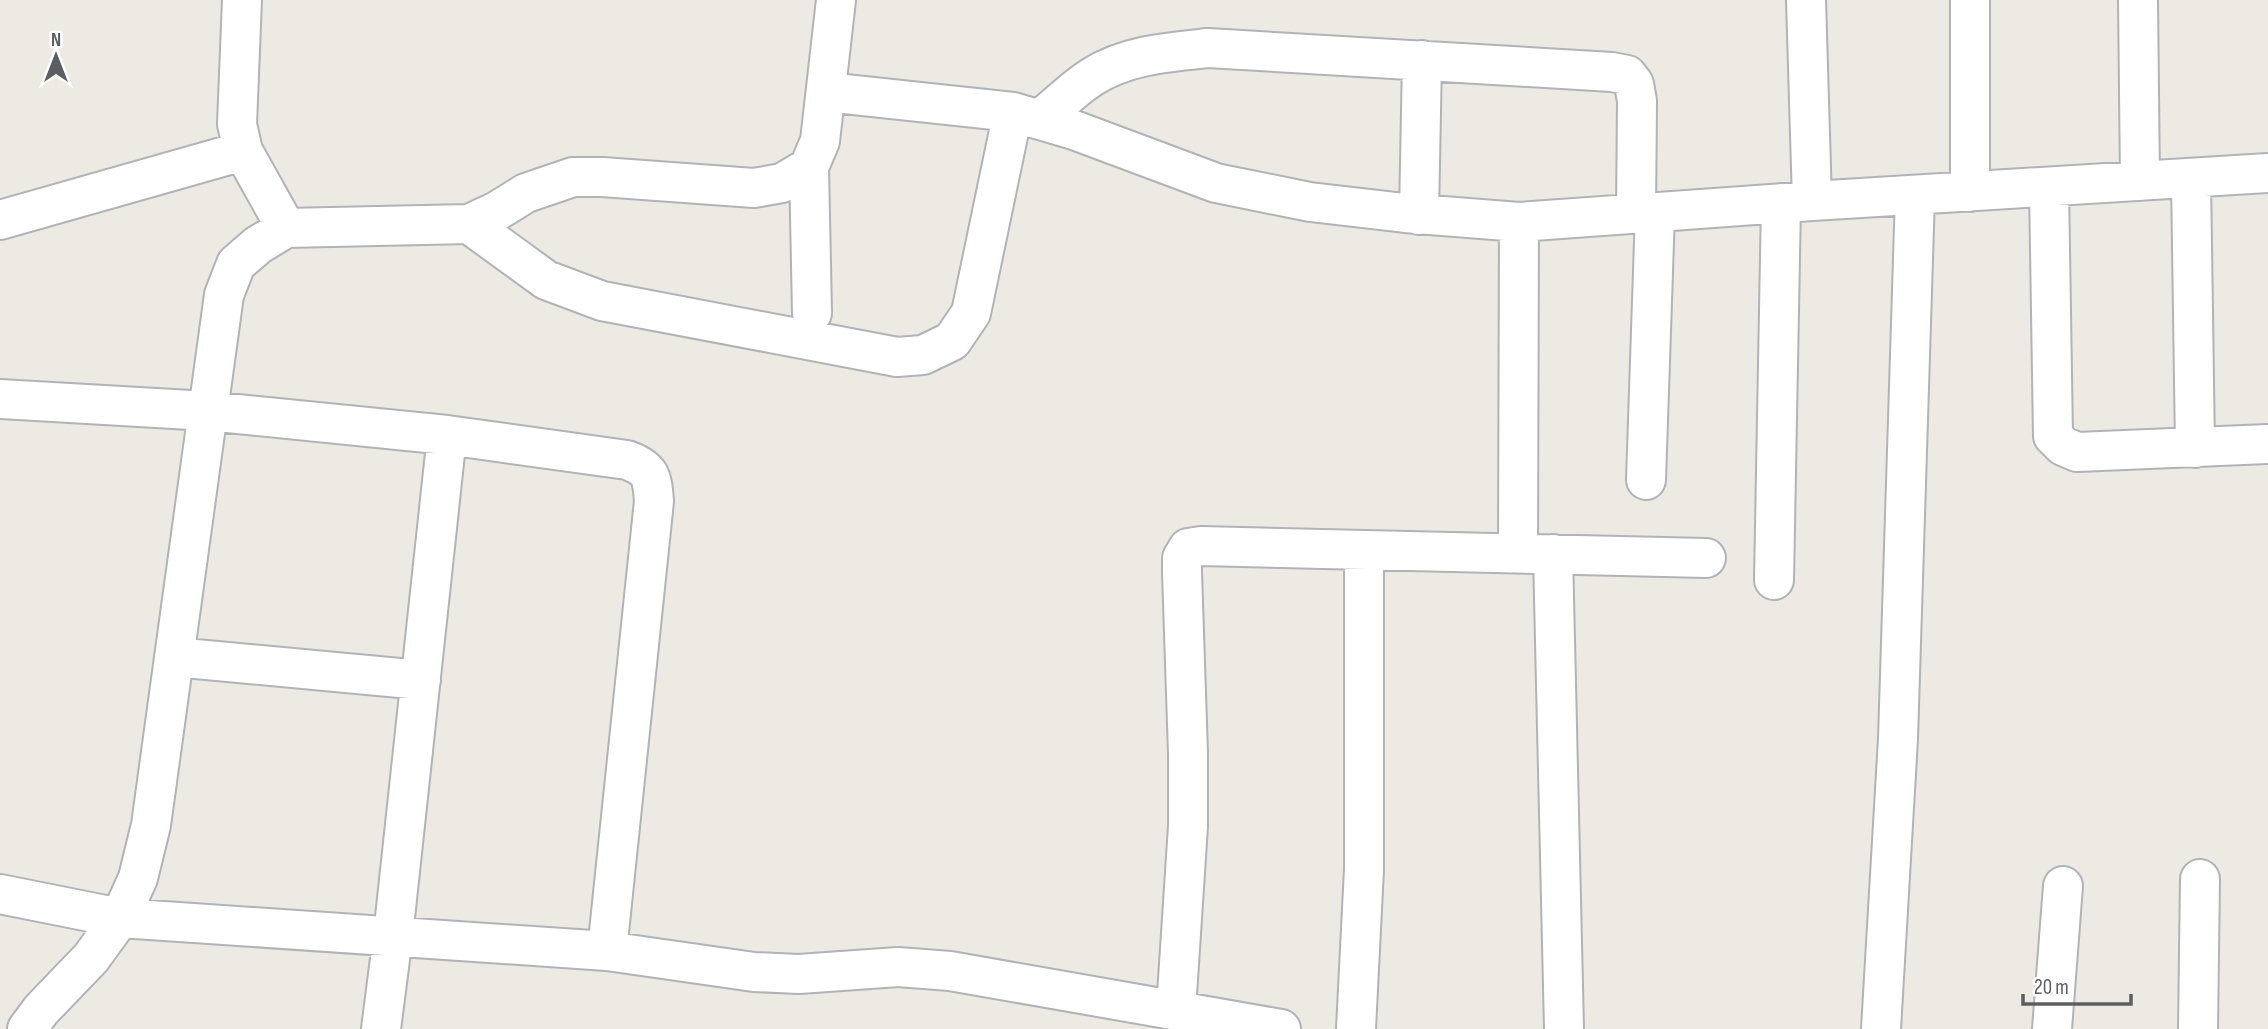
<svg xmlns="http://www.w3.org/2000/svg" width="2268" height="1029" viewBox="0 0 2268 1029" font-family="'Sofia Sans Condensed',sans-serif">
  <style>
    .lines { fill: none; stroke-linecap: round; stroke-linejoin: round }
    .street-casing { stroke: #b0b3b7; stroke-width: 42 }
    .street { stroke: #fff; stroke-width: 38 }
  </style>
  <rect width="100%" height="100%" fill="#eceae3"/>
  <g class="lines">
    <defs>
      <path id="street" d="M242 0 237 124 243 151 286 228
        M1806 0 1812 201
        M1970 0V192
        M2138 0 2140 181
        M826 92 1013 112 1074 130 1216 183 1310 202 1405 213 1519 222 1812 201 2268 173
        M1040 119C1057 106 1073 89 1092 77 1126 55 1169 52 1208 48L1612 72 1627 75 1634 84 1637 101 1636 214
        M809 167 812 313
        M2191 178 2195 448
        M2049 187 2053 436 2063 446 2077 452 2268 444
        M1419 215 1422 60
        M0 220 243 151
        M469 224 546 280 602 301 897 357 923 355 952 341 971 313 1013 112
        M0 399 208 411 447 435 627 460C651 469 652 476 654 501L607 951
        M1646 480 1655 212
        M1518 553 1519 222
        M1553 554 1564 1029
        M1774 580 1781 203
        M174 657 421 680
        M0 894 120 918 607 951 754 972 799 974 898 967 950 971 1281 1029
        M1176 1010 1188 826V754L1182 572V558L1188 548 1201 546 1706 558
        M27 1029 41 1010 91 958 120 918 138 878 151 825 224 295 236 264 258 245 286 228 469 224 497 211 526 193 573 177H602L754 188 782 183 809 167 820 141 836 0
        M381 1029 393 936 447 435
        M1356 1029 1364 869V550
        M1881 1029 1898 739 1915 195
        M2052 1029 2063 886
        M2198 1029 2200 879"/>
    </defs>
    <use href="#street" class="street-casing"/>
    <use href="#street" class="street"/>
  </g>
  <g transform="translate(56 56)" stroke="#ffffff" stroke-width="5" paint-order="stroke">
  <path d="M0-5L12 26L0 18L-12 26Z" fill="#5b5e62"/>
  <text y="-10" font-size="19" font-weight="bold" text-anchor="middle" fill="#5b5e62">N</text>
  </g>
  <path d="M2023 994v10h108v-10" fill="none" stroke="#5b5e62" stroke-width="3.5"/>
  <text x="2034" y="994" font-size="21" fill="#5b5e62" stroke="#ffffff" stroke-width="5" paint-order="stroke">20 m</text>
</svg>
